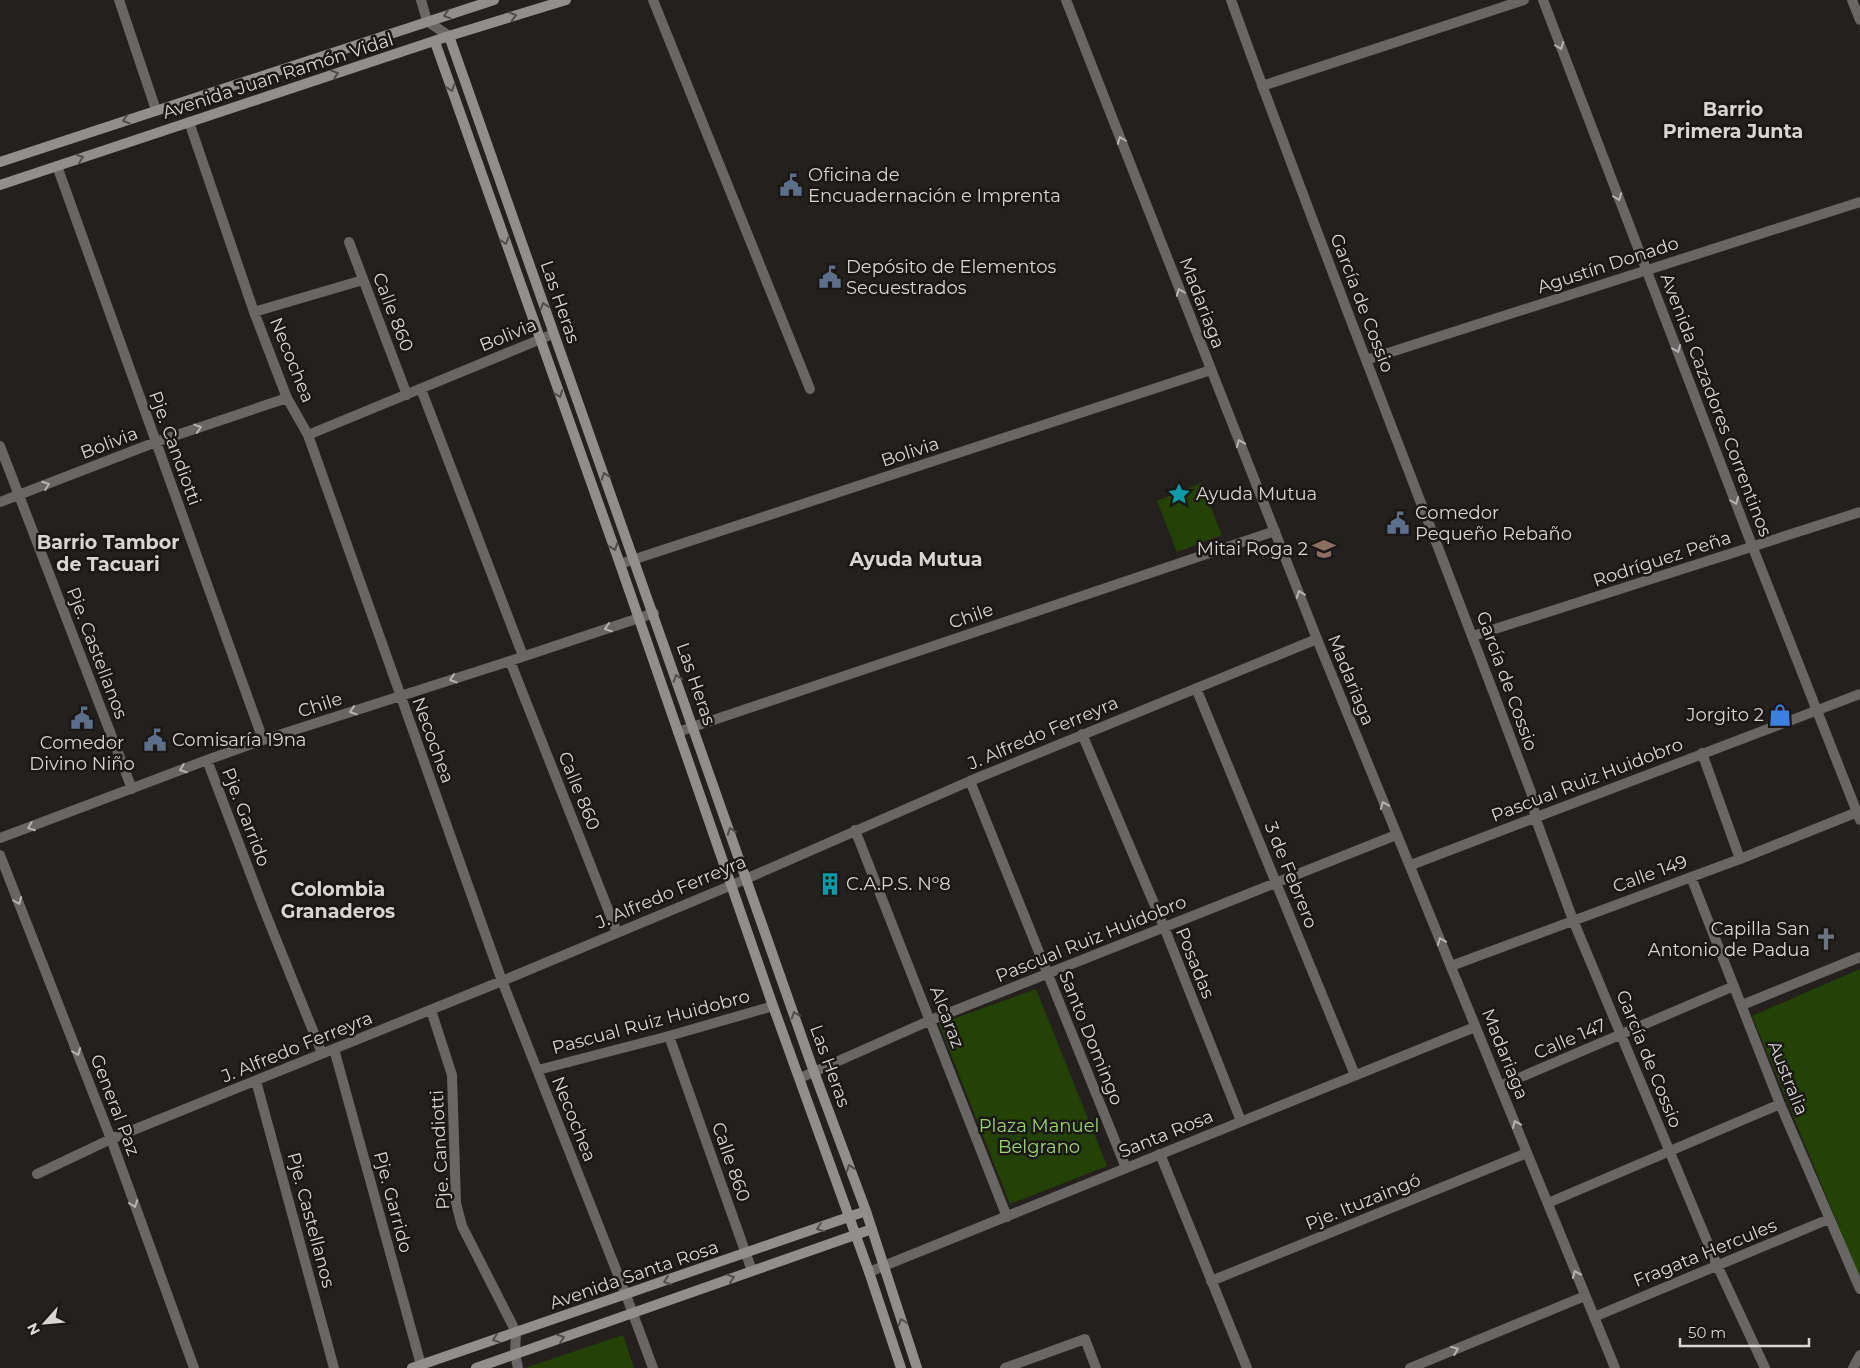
<svg xmlns="http://www.w3.org/2000/svg" width="1860" height="1368" viewBox="0 0 1860 1368" font-family="Montserrat,sans-serif">
  <style>
    .green { fill: #244205 }
    .lines { fill: none; stroke-linecap: round; stroke-linejoin: round }
    .minor { stroke: #686766; stroke-width: 10 }
    .tertiary { stroke: #686766; stroke-width: 10 }
    .secondary { stroke: #918f8d; stroke-width: 10 }
    .oneway { stroke: #504d4b }
    .oneway2 { stroke: #b6b5b4 }
    .labels { text-anchor: middle; dominant-baseline: central; stroke-width: 5; stroke-linejoin: round; paint-order: stroke }
    .street-label { font-size: 18px; fill: #d8d6d5; stroke: #1a1715 }
    .poi-label { font-size: 18px; fill: #d8d6d5; stroke: #1a1715; text-anchor: start }
    .park-label { font-size: 18px; fill: #9cd671; stroke: #1a1715 }
    .neighbourhood-label { font-size: 19px; font-weight: bold; fill: #d8d6d5; stroke: #1a1715 }
  </style>
  <rect width="100%" height="100%" fill="#23201e"/>
  <path class="green" d="M1201 483 1222 535 1177 552 1157 501Z
    M1860 969V1278L1752 1016Z
    M1036 989 1107 1166 1010 1204 939 1024Z
    M623 1335 634 1368H525Z"/>
  <g class="lines">
    <path class="minor" d="M119 0 156 110
      M421 0 427 21
      M653 0 810 389
      M1231 0C1327 266 1433 529 1532 795L1535 817 1573 920 1717 1265 1765 1368
      M1852 0 1860 20
      M1262 86 1524 0
      M189 122 254 312 287 398 308 435 502 981 626 1295 653 1368
      M57 166 263 740
      M349 242 407 395
      M254 312 363 280
      M1366 360 1860 202
      M421 389 523 656
      M308 435 553 334
      M0 446 132 789
      M0 502 156 442 287 398
      M620 564 1211 370
      M1473 636 1860 512
      M510 661 617 932
      M1196 688 1355 1075
      M678 732 1275 531
      M1082 734 1164 927 1241 1121
      M1702 753 1740 859
      M207 760 265 912 322 1053
      M970 781 1126 1168
      M855 830 1007 1217
      M0 838 207 760 263 740 510 661 654 613
      M0 855 111 1139 194 1368
      M1411 865 1860 694
      M1691 877 1780 1104 1860 1289
      M1451 966 1740 859 1860 811
      M1742 1005 1860 957
      M431 1010 452 1075 456 1203 462 1226 516 1332 515 1354 518 1368
      M669 1036 752 1271
      M334 1049 421 1365
      M538 1070 669 1036 773 1006
      M800 1078 931 1020 1396 835
      M256 1081 334 1368
      M1500 1086 1734 986
      M1160 1154 1247 1368
      M37 1174 111 1139 502 981 732 885 970 781 1317 639
      M1548 1203 1780 1104
      M1211 1281 1527 1153
      M1594 1317 1829 1219
      M1005 1368 1085 1339 1096 1368
      M1410 1368 1585 1296
      M1853 1368 1860 1355"/>
    <path class="tertiary" d="M1066 0 1317 639 1615 1368
      M1543 0 1753 548 1860 820
      M427 21 449 36
      M869 1272 1475 1027"/>
    <path class="secondary" d="M449 36 814 1072 866 1211 917 1368
      M435 42 620 564 773 1006 869 1272 901 1368
      M0 162 494 0
      M0 185 449 36 566 0
      M412 1368 866 1211
      M476 1368 872 1229"/>
  </g>
  <defs><path id="oneway-chevron" d="M-2-3.5L2.5 0L-2 3.5" fill="none" stroke-width="1.6" stroke-linecap="round" stroke-linejoin="round" transform="scale(1.25)"/></defs>
  <g class="oneway">
    <use href="#oneway-chevron" transform="translate(447 15) rotate(162)"/>
    <use href="#oneway-chevron" transform="translate(513 16) rotate(-17)"/>
    <use href="#oneway-chevron" transform="translate(335 74) rotate(-18)"/>
    <use href="#oneway-chevron" transform="translate(451 88) rotate(71)"/>
    <use href="#oneway-chevron" transform="translate(126 120) rotate(162)"/>
    <use href="#oneway-chevron" transform="translate(80 158) rotate(-19)"/>
    <use href="#oneway-chevron" transform="translate(505 241) rotate(71)"/>
    <use href="#oneway-chevron" transform="translate(544 306) rotate(-109)"/>
    <use href="#oneway-chevron" transform="translate(559 394) rotate(70)"/>
    <use href="#oneway-chevron" transform="translate(605 476) rotate(-110)"/>
    <use href="#oneway-chevron" transform="translate(614 547) rotate(70)"/>
    <use href="#oneway-chevron" transform="translate(677 678) rotate(-109)"/>
    <use href="#oneway-chevron" transform="translate(731 831) rotate(-110)"/>
    <use href="#oneway-chevron" transform="translate(795 1015) rotate(-109)"/>
    <use href="#oneway-chevron" transform="translate(850 1168) rotate(-110)"/>
    <use href="#oneway-chevron" transform="translate(820 1228) rotate(161)"/>
    <use href="#oneway-chevron" transform="translate(731 1278) rotate(-19)"/>
    <use href="#oneway-chevron" transform="translate(667 1281) rotate(161)"/>
    <use href="#oneway-chevron" transform="translate(902 1322) rotate(-108)"/>
    <use href="#oneway-chevron" transform="translate(561 1338) rotate(-20)"/>
    <use href="#oneway-chevron" transform="translate(496 1339) rotate(161)"/>
  </g>
  <g class="oneway2">
    <use href="#oneway-chevron" transform="translate(1560 46) rotate(69)"/>
    <use href="#oneway-chevron" transform="translate(1121 140) rotate(-111)"/>
    <use href="#oneway-chevron" transform="translate(1618 197) rotate(69)"/>
    <use href="#oneway-chevron" transform="translate(1180 292) rotate(-111)"/>
    <use href="#oneway-chevron" transform="translate(1677 349) rotate(69)"/>
    <use href="#oneway-chevron" transform="translate(198 428) rotate(-18)"/>
    <use href="#oneway-chevron" transform="translate(1240 443) rotate(-112)"/>
    <use href="#oneway-chevron" transform="translate(46 485) rotate(-21)"/>
    <use href="#oneway-chevron" transform="translate(1735 501) rotate(69)"/>
    <use href="#oneway-chevron" transform="translate(1300 594) rotate(-111)"/>
    <use href="#oneway-chevron" transform="translate(608 628) rotate(161)"/>
    <use href="#oneway-chevron" transform="translate(453 679) rotate(162)"/>
    <use href="#oneway-chevron" transform="translate(353 711) rotate(162)"/>
    <use href="#oneway-chevron" transform="translate(183 769) rotate(159)"/>
    <use href="#oneway-chevron" transform="translate(1384 805) rotate(-112)"/>
    <use href="#oneway-chevron" transform="translate(31 827) rotate(159)"/>
    <use href="#oneway-chevron" transform="translate(18 901) rotate(69)"/>
    <use href="#oneway-chevron" transform="translate(1441 941) rotate(-112)"/>
    <use href="#oneway-chevron" transform="translate(77 1052) rotate(69)"/>
    <use href="#oneway-chevron" transform="translate(1516 1124) rotate(-112)"/>
    <use href="#oneway-chevron" transform="translate(134 1204) rotate(70)"/>
    <use href="#oneway-chevron" transform="translate(1576 1274) rotate(-112)"/>
    <use href="#oneway-chevron" transform="translate(1455 1350) rotate(-22)"/>
  </g>
  <defs>
    <symbol id="civic-bare" viewBox="-9 -9 18 18"><path d="M-.6-6.5H3V-4.5H.6V-3L4-1V1h2V6H-6V1h2V-1L-.6-3ZM-1.2 2.5V6h2.4V2.5Z" fill="#5c6f8a" stroke="#1a1715" stroke-width="2.5" paint-order="stroke"/></symbol>
    <symbol id="sight-bare" viewBox="-9 -9 18 18"><path d="M0-6L1.8-2.2L6-1.7L2.9 1.2L3.7 5.4L0 3.3L-3.7 5.4L-2.9 1.2L-6-1.7L-1.8-2.2Z" fill="#0f9aa8" stroke="#1a1715" stroke-width="2.5" paint-order="stroke"/></symbol>
    <symbol id="school-bare" viewBox="-9 -9 18 18"><path d="M0-5L7-2L0 1L-7-2ZM-4 1L0 2.5L4 1V4Q0 6-4 4Z" fill="#8d6e63" stroke="#1a1715" stroke-width="2.5" paint-order="stroke"/></symbol>
    <symbol id="shop-bare" viewBox="-9 -9 18 18"><path d="M-5-2.5h2.3a2.7 3.5 0 0 1 5.4 0H5L5.5 6h-11ZM-1.5-2.5h3a1.5 2.3 0 0 0-3 0Z" fill="#3f7fe0" stroke="#1a1715" stroke-width="2.5" paint-order="stroke"/></symbol>
    <symbol id="building-bare" viewBox="-9 -9 18 18"><path d="M-4-6H4V6H1V3H-1V6H-4ZM-2.5-4.3h1.7v1.8h-1.7ZM.8-4.3h1.7v1.8H.8ZM-2.5-1h1.7V.8h-1.7ZM.8-1h1.7V.8H.8Z" fill="#0f9aa8" stroke="#1a1715" stroke-width="2.5" paint-order="stroke"/></symbol>
    <symbol id="church-bare" viewBox="-9 -9 18 18"><path d="M-1.2-6h2.4v3.5h3.3v2.4h-3.3V6h-2.4V-.1h-3.3v-2.4h3.3Z" fill="#6b7280" stroke="#1a1715" stroke-width="2.5" paint-order="stroke"/></symbol>
  </defs>
  <g fill-rule="evenodd">
    <use href="#civic-bare" x="775" y="169" width="32" height="32"/>
    <use href="#civic-bare" x="814" y="261" width="32" height="32"/>
    <use href="#sight-bare" x="1163" y="478" width="32" height="32"/>
    <use href="#civic-bare" x="1382" y="507" width="32" height="32"/>
    <use href="#school-bare" x="1308" y="533" width="32" height="32"/>
    <use href="#shop-bare" x="1764" y="699" width="32" height="32"/>
    <use href="#civic-bare" x="66" y="702" width="32" height="32"/>
    <use href="#civic-bare" x="139" y="724" width="32" height="32"/>
    <use href="#building-bare" x="814" y="868" width="32" height="32"/>
    <use href="#church-bare" x="1810" y="923" width="32" height="32"/>
  </g>
  <g class="labels">
    <g class="street-label">
      <text transform="translate(278 76) rotate(-18)">Avenida Juan Ramón Vidal</text>
      <text transform="translate(1608 265) rotate(-18)">Agustín Donado</text>
      <text transform="translate(560 302) rotate(71)">Las Heras</text>
      <text transform="translate(1202 303) rotate(69)">Madariaga</text>
      <text transform="translate(1362 303) rotate(69)">García de Cossio</text>
      <text transform="translate(393 312) rotate(69)">Calle 860</text>
      <text transform="translate(508 335) rotate(-22)">Bolivia</text>
      <text transform="translate(292 360) rotate(68)">Necochea</text>
      <text transform="translate(1716 405) rotate(69)">Avenida Cazadores Correntinos</text>
      <text transform="translate(109 443) rotate(-21)">Bolivia</text>
      <text transform="translate(175 448) rotate(70)">Pje. Candiotti</text>
      <text transform="translate(910 452) rotate(-18)">Bolivia</text>
      <text transform="translate(1662 559) rotate(-18)">Rodríguez Peña</text>
      <text transform="translate(971 616) rotate(-19)">Chile</text>
      <text transform="translate(97 653) rotate(69)">Pje. Castellanos</text>
      <text transform="translate(1351 680) rotate(68)">Madariaga</text>
      <text transform="translate(1507 681) rotate(70)">García de Cossio</text>
      <text transform="translate(696 684) rotate(71)">Las Heras</text>
      <text transform="translate(320 705) rotate(-18)">Chile</text>
      <text transform="translate(1043 733) rotate(-23)">J. Alfredo Ferreyra</text>
      <text transform="translate(433 740) rotate(70)">Necochea</text>
      <text transform="translate(1587 780) rotate(-21)">Pascual Ruiz Huidobro</text>
      <text transform="translate(579 791) rotate(68)">Calle 860</text>
      <text transform="translate(246 817) rotate(69)">Pje. Garrido</text>
      <text transform="translate(1650 874) rotate(-20)">Calle 149</text>
      <text transform="translate(1291 875) rotate(68)">3 de Febrero</text>
      <text transform="translate(671 892) rotate(-23)">J. Alfredo Ferreyra</text>
      <text transform="translate(1091 939) rotate(-22)">Pascual Ruiz Huidobro</text>
      <text transform="translate(1195 963) rotate(68)">Posadas</text>
      <text transform="translate(947 1017) rotate(69)">Alcaraz</text>
      <text transform="translate(651 1022) rotate(-15)">Pascual Ruiz Huidobro</text>
      <text transform="translate(1091 1038) rotate(68)">Santo Domingo</text>
      <text transform="translate(1570 1039) rotate(-23)">Calle 147</text>
      <text transform="translate(297 1047) rotate(-22)">J. Alfredo Ferreyra</text>
      <text transform="translate(1505 1054) rotate(68)">Madariaga</text>
      <text transform="translate(1649 1059) rotate(68)">García de Cossio</text>
      <text transform="translate(830 1066) rotate(70)">Las Heras</text>
      <text transform="translate(1788 1078) rotate(68)">Australia</text>
      <text transform="translate(115 1105) rotate(69)">General Paz</text>
      <text transform="translate(574 1119) rotate(68)">Necochea</text>
      <text transform="translate(1166 1134) rotate(-22)">Santa Rosa</text>
      <text transform="translate(440 1150) rotate(-93)">Pje. Candiotti</text>
      <text transform="translate(731 1162) rotate(71)">Calle 860</text>
      <text transform="translate(393 1202) rotate(75)">Pje. Garrido</text>
      <text transform="translate(1363 1202) rotate(-22)">Pje. Ituzaingó</text>
      <text transform="translate(311 1220) rotate(75)">Pje. Castellanos</text>
      <text transform="translate(1705 1253) rotate(-22)">Fragata Hercules</text>
      <text transform="translate(634 1275) rotate(-19)">Avenida Santa Rosa</text>
    </g>
    <g class="poi-label">
      <text x="808" y="175">Oficina de<tspan x="808" dy="21">Encuadernación e Imprenta</tspan></text>
      <text x="846" y="267">Depósito de Elementos<tspan x="846" dy="21">Secuestrados</tspan></text>
      <text x="1196" y="494">Ayuda Mutua</text>
      <text x="1415" y="513">Comedor<tspan x="1415" dy="21">Pequeño Rebaño</tspan></text>
      <text x="1308" y="549" text-anchor="end">Mitai Roga 2</text>
      <text x="1764" y="715" text-anchor="end">Jorgito 2</text>
      <text x="172" y="740">Comisaría 19na</text>
      <text x="82" y="743" text-anchor="middle">Comedor<tspan x="82" dy="21">Divino Niño</tspan></text>
      <text x="846" y="884">C.A.P.S. Nº8</text>
      <text x="1810" y="929" text-anchor="end">Capilla San<tspan x="1810" dy="21">Antonio de Padua</tspan></text>
    </g>
    <g class="park-label">
      <text x="1039" y="1126">Plaza Manuel<tspan x="1039" dy="21">Belgrano</tspan></text>
    </g>
    <g class="neighbourhood-label">
      <text x="1733" y="109">Barrio<tspan x="1733" dy="22">Primera Junta</tspan></text>
      <text x="108" y="542">Barrio Tambor<tspan x="108" dy="22">de Tacuari</tspan></text>
      <text x="916" y="559">Ayuda Mutua</text>
      <text x="338" y="889">Colombia<tspan x="338" dy="22">Granaderos</tspan></text>
    </g>
  </g>
  <g transform="translate(45 1323) rotate(243)" stroke="#1a1715" stroke-width="4" paint-order="stroke">
  <path d="M0-4L9 19L0 12L-9 19Z" fill="#d8d6d5"/>
  <text y="-8" font-size="14" font-weight="bold" text-anchor="middle" fill="#d8d6d5">N</text>
  </g>
  <path d="M1680 1338v8h129v-8" fill="none" stroke="#d8d6d5" stroke-width="2.5"/>
  <text x="1688" y="1338" font-size="15" fill="#d8d6d5" stroke="#1a1715" stroke-width="4" paint-order="stroke">50 m</text>
</svg>
